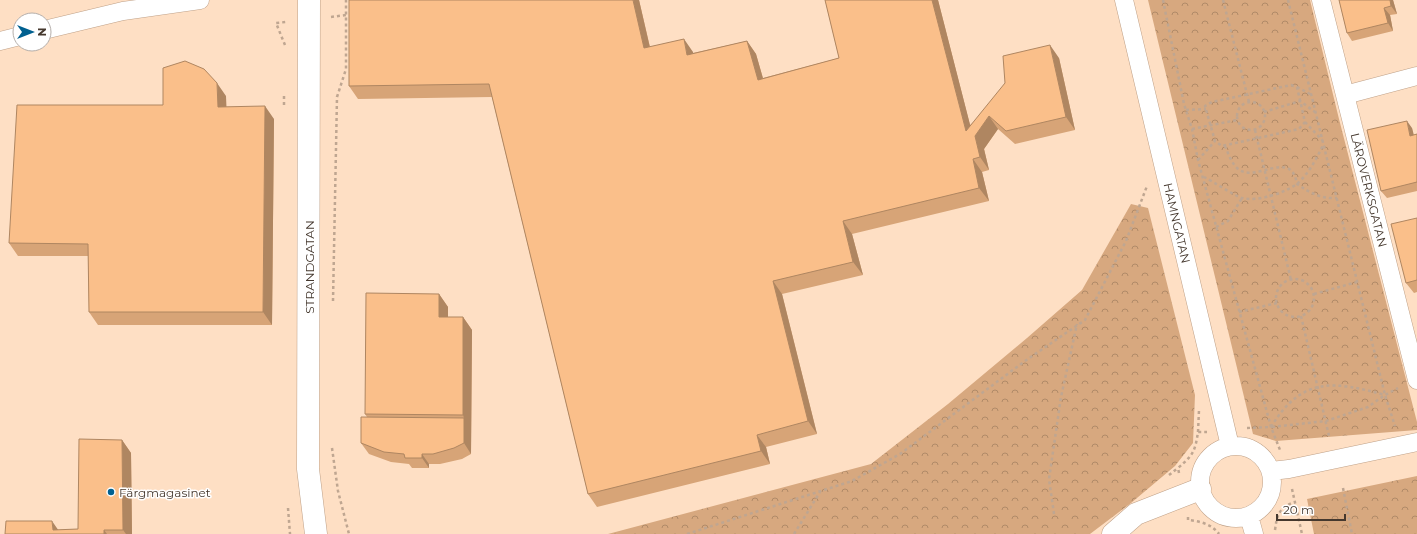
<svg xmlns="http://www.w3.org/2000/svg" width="1417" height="534" viewBox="0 0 1417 534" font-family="Montserrat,sans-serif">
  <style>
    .park { fill: url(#park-crowns) }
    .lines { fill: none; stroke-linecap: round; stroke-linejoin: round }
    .minor-casing { stroke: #bfa188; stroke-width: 19 }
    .tertiary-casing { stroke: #bfa188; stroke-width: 23 }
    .secondary-casing { stroke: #bfa188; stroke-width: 23 }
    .path { stroke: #bfa691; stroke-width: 2.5; stroke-dasharray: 3 3; stroke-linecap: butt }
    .minor { stroke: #fff; stroke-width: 18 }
    .tertiary { stroke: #fff; stroke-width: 22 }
    .secondary { stroke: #fff; stroke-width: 22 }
    .wall { fill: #d7a477 }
    .shaded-wall { fill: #af8661 }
    .building { fill: #fabf8a; stroke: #af8661 }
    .poi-dot { fill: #006090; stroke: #fff; stroke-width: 1.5 }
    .labels { text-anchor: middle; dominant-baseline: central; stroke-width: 3; stroke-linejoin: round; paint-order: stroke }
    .street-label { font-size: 12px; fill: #45382e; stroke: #fff }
    .poi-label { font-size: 12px; fill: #45382e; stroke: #fff; text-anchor: start }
  </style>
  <defs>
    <pattern id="park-crowns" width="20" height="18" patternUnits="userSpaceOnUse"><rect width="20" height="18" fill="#d7a87f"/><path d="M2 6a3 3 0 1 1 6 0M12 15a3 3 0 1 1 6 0" fill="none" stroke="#b08a68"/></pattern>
  </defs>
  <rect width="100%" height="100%" fill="#fedfc4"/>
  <path class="park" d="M1148 0H1310L1339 119 1417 422V430L1276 441 1253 434Z
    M1131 204 1148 208 1195 395 1193 443 1175 466 1131 503 1090 534H608L871 464 948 404 1027 338 1082 290Z
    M1417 476V534H1314L1307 499Z"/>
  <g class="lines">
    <defs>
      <path id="minor" d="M1124 0 1230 446
        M1321 0 1417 380
        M44 30 123 11 200 0
        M0 41 20 36
        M1345 95 1417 76
        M1200 482a36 36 0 1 1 72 0a36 36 0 1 1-72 0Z
        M1271 471 1289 469 1417 442
        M1249 516 1254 534"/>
      <path id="tertiary" d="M1113 534 1136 514 1200 489"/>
      <path id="secondary" d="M309 0 308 469 316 534"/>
    </defs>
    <use href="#minor" class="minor-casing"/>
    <use href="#tertiary" class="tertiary-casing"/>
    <use href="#secondary" class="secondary-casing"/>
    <path class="path" d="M1163 0 1184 104 1192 129 1198 160 1271 427 1280 450
      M1223 0 1249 102
      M1288 0 1385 395 1395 426
      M331 17 346 15
      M285 45 276 23 286 22
      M1291 85 1297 87 1305 122 1299 129 1222 146 1215 141 1205 106 1212 102Z
      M1297 87 1310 94
      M1237 116a14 14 0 1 1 28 0a14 14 0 1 1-28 0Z
      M284 105V94
      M1186 110 1206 109
      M1264 112 1300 101 1315 112
      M1305 122 1322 140
      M1192 129 1237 120
      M1255 130 1291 280
      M1225 146C1228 153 1231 162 1237 168 1255 185 1291 147 1297 184 1310 193 1321 199 1337 198
      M1198 160 1215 141
      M1204 177C1214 182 1233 195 1242 198 1257 202 1286 193 1298 183 1309 173 1317 158 1323 145
      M1216 227 1228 221 1242 198
      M1276 298a19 19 0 1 1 38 0a19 19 0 1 1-38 0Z
      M1314 294 1357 282
      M333 301 337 97 346 69V0
      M1239 312 1277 303
      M1301 316 1329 436
      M1272 427 1326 421 1368 407 1385 395
      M1247 428 1271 427C1302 376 1334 381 1385 395L1398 388
      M1198 432 1199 410
      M332 448 338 491 349 534
      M1179 473 1178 468C1193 455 1195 452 1198 432H1207
      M1169 475 1178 468
      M1343 488 1352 534
      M1292 489 1302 534
      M288 508 290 534
      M1054 514 1049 479 1061 397 1077 324
      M1188 517V520C1199 521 1212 524 1219 534
      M1275 530C1277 515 1279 508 1294 502
      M687 534 852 481 900 454 1025 361 1085 320 1126 241 1147 186
      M794 534 820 492"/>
    <use href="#minor" class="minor"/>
    <use href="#tertiary" class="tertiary"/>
    <use href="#secondary" class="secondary"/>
  </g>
  <path class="wall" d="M639 0 650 47 693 52V53L747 41 756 54 763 78 839 58 825 0H938L970 125 1059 58 1075 130 1015 144 998 129 984 149 989 170 982 172 989 201 852 234 863 275 782 294 817 434 766 447 770 464 597 507 588 494 492 97 358 99 349 86Z
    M1339 0H1393L1397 14 1390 15 1393 31 1352 41 1347 33Z
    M226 96V107L274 119 272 325H98L89 312 88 256H18L9 243 163 105Z
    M1412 128 1413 135 1417 134V191L1387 198 1381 191Z
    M1417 218V292L1414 293 1406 283Z
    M439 294 448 307V317H463L472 330 471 454 462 459 440 464H429V468H412L409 464 391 462 369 454 361 443 367 417 365 414Z
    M122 440 131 453 132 534H5L58 530 78 529Z"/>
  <path class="shaded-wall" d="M633 0H639L653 61 644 48Z
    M932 0H938L975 144 966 131Z
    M1390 0H1393L1397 14 1391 6Z
    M1384 8 1390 15 1393 31 1388 23Z
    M684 39 693 52 696 68 687 55Z
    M747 41 756 54 767 93 758 80Z
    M1050 45 1059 58 1075 130 1066 117Z
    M217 83 226 96 227 120 218 107Z
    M265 106 274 119 272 325 263 312Z
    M989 116 998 129 984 149 989 170 980 157 975 136Z
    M1407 121 1412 128 1416 143 1410 136Z
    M973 159 982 172 989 201 979 188Z
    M843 221 852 234 863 275 853 262Z
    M773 281 782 294 817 434 808 421Z
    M439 294 448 307V330L439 317Z
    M463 317 472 330 471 454 464 443V418L463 415Z
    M757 435 766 447 770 464 761 451Z
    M122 440 131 453 132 534H126L123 530Z
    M422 454 429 464V468L422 458Z
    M52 521 61 534 53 530Z
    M104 530 107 534H104Z"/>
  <path class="building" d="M349 0H633L644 48 684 39 687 55 747 41 758 80 839 58 825 0H932L966 131 1005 83 1003 56 1050 45 1066 117 1006 131 989 116 975 136 980 157 973 159 979 188 843 221 853 262 773 281 808 421 757 435 761 451 588 494 489 84 349 86Z
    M1339 0H1390L1391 6 1384 8 1388 23 1347 33Z
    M185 61 204 69 217 83 218 107 265 106 263 312H89L88 244 9 243 17 105H163V68Z
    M1407 121 1410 136 1417 134V182L1381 191 1367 130Z
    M1417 218V280L1406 283 1391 224Z
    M366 293 439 294V317H463V415L365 414Z
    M361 417 464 418V443L454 448 433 454H422V458H405L404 454 384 452 361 443Z
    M79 439 122 440 123 530H104V534H5L6 521H52L53 530 78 529Z"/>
  <circle class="poi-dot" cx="111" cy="492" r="4"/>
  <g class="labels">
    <g class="street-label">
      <text transform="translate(1369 190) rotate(76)">LÄROVERKSGATAN</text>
      <text transform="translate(1177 223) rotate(77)">HAMNGATAN</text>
      <text transform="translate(309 267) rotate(-90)">STRANDGATAN</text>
    </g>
    <g class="poi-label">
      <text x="119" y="492">Färgmagasinet</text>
    </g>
  </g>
  <g transform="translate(32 32) rotate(90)"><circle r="19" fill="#ffffff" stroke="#b5afab"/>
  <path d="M0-3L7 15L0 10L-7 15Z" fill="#006090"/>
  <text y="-6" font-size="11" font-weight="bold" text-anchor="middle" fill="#45382e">N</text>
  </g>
  <path d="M1277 514v6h68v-6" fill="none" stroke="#45382e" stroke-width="2"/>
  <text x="1283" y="514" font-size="12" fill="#45382e" stroke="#ffffff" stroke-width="3" paint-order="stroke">20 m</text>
</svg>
